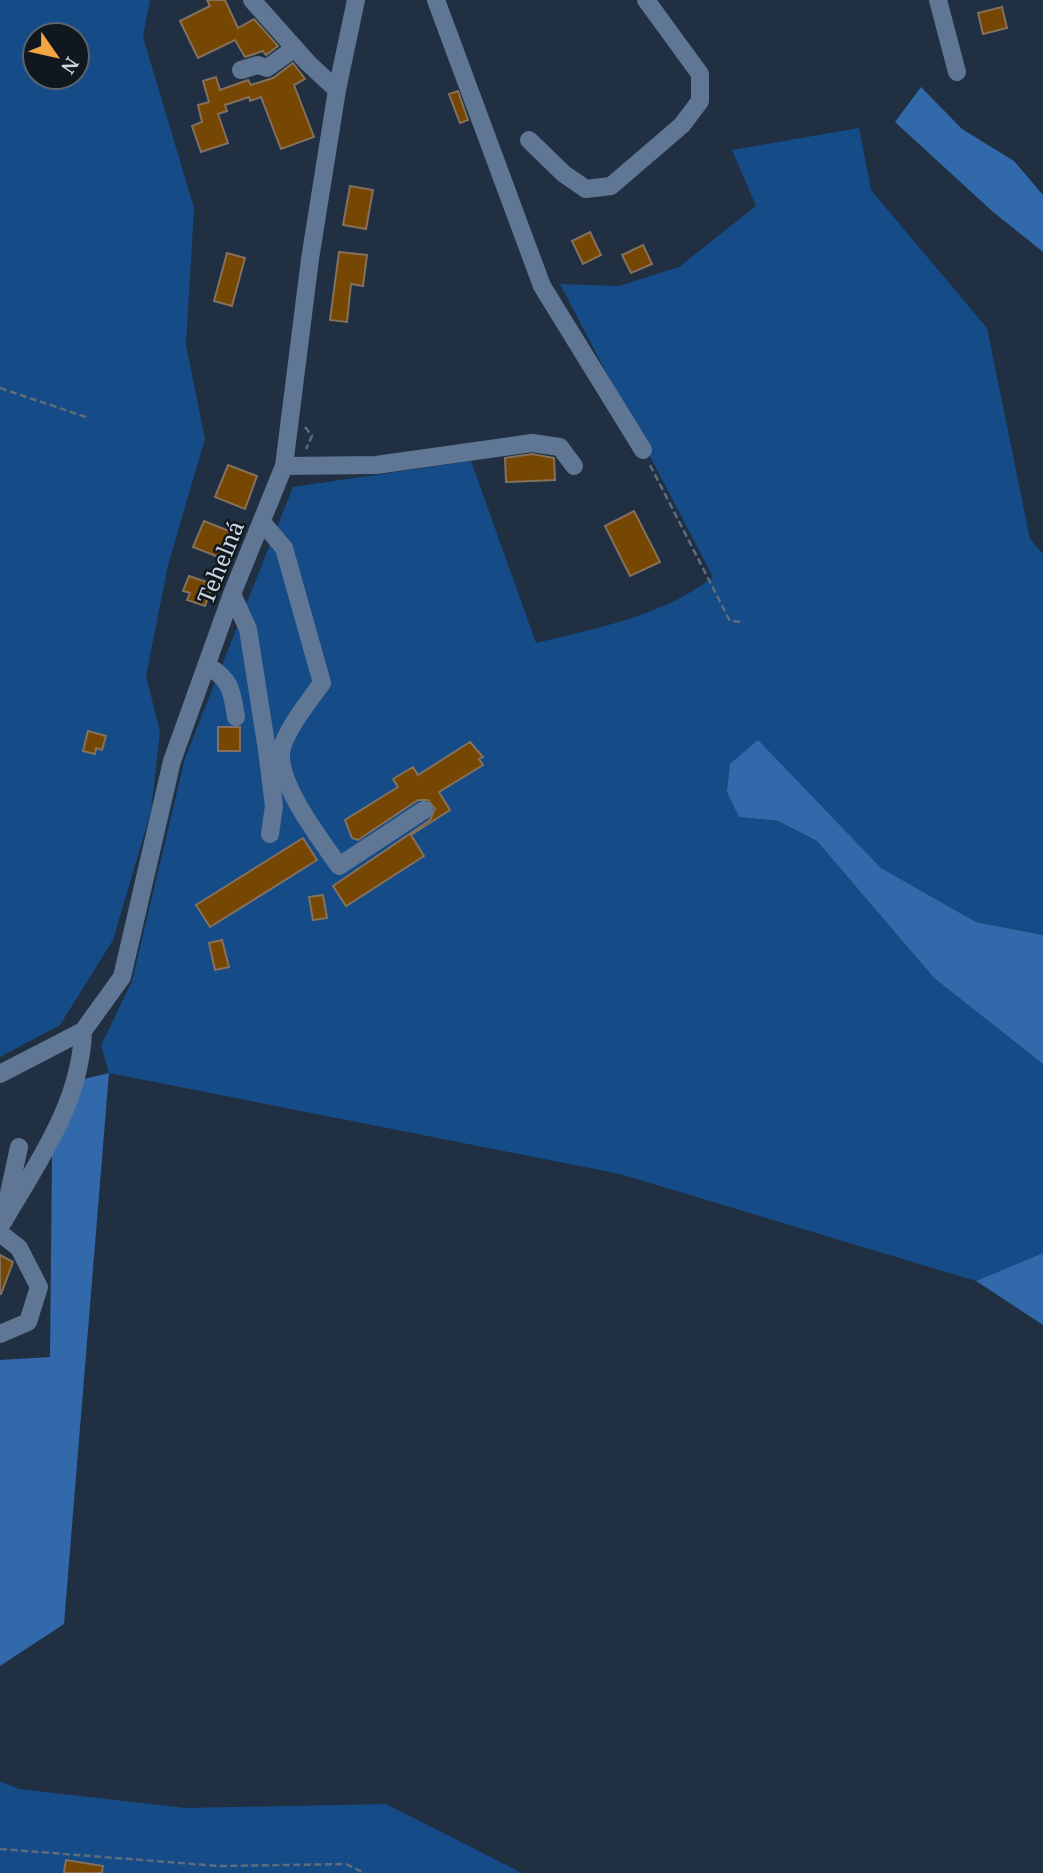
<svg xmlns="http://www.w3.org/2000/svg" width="1043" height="1873" viewBox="0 0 1043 1873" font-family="'Noto Serif',serif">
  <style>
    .green { fill: #154c88; fill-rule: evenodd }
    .forest { fill: #3169ab }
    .building { fill: #754703; stroke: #84705c; stroke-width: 2 }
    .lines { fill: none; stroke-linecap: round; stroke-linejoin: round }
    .path { stroke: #5f6c7c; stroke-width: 2.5; stroke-dasharray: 7 3.5; stroke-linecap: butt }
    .minor { stroke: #5f7794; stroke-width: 18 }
    .labels { text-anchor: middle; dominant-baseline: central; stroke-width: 5; stroke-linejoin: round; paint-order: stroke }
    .street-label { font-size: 23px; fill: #ccd6e2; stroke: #10171f }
  </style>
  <rect width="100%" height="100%" fill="#202f41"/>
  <path class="green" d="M0 0H150L143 37 194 208 186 345 205 439 168 565 146 676 160 732 151 811 113 940 60 1025 0 1057ZM35 35H77V77H35Z
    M859 128 871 190 987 328 1030 539 1043 554V935L976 922 881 868 758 741 739 817 778 821 817 841 934 978 1043 1064V1253L976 1281 620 1174 109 1073 101 1046 132 981 185 758 293 487 471 461 536 643C597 628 663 616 713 577L560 284 619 286 679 267 756 206 732 150Z
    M0 1781 19 1789 185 1808 386 1804 522 1873H0Z"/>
  <path class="forest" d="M921 87 962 129 1014 161 1043 195V252L992 211 895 122Z
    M758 740 881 868 976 922 1043 935V1064L934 978 817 841 778 821 739 817 727 792 730 764Z
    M109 1073 64 1624 0 1666V1360L50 1357 52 1155 84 1079Z
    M1043 1253V1325L976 1281Z"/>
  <path class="building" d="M207 0H225L238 28 254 19 278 46 266 55 263 51 245 57 235 40 198 58 180 21 210 6Z
    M1002 7 1007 28 983 34 978 13Z
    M293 63 305 79 294 85 314 137 281 149 261 97 250 101 249 97 225 105 227 111 218 114 228 143 201 152 192 126 202 122 198 105 209 102 203 81 216 77 220 90 248 80 251 85 273 78Z
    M458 91 468 120 460 123 449 94Z
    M350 186 373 190 366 229 343 225Z
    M590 232 601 255 583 264 572 241Z
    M643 245 652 264 631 273 622 255Z
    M339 252 367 255 363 286 351 284 347 322 330 320Z
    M227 253 245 258 232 306 214 301Z
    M532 454 554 458 555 480 506 482 505 458Z
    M228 465 257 476 245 509 215 497Z
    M634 511 660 562 630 576 605 526Z
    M204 521 234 533 223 559 193 547Z
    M189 576 213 584 205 606 187 600 190 593 183 591Z
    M218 727H240V751H218Z
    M88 731 106 736 102 750 96 748 95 754 83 751Z
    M470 742 483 757 479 759 483 765 439 792 450 810 411 835 424 856 346 906 333 886 430 820 435 809 428 800H418L358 840 352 838 345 820 398 787 393 779 413 767 418 775Z
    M303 838 317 860 210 927 196 905Z
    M323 895 327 918 313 920 309 897Z
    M222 940 229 967 215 970 209 943Z
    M0 1255 13 1262 1 1294H0Z
    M66 1860 103 1866 102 1873H64Z"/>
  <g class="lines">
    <path class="path" d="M0 388 86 417
      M305 427 312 436 306 449
      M650 465 730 621 742 622
      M0 1849 219 1866 346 1864 364 1873"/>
    <path class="minor" d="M252 0 308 63 337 90
      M436 0 542 286 643 450
      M938 0 957 72
      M241 70 258 65 267 68 295 48
      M529 140 564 174 586 189 611 186 682 125 700 101V74L646 0
      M284 466 376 465 532 443 560 447 574 466
      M262 522 284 548 322 683C310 700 282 734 281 754 279 786 321 840 339 866L424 810
      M232 594 248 629 267 750 274 806 270 834
      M208 666C231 680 232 691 236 717
      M0 1074 83 1031 122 977 172 761 232 594 284 466 310 259 337 90 356 0
      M6 1207 19 1147
      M3 1222C38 1162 81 1102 83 1031
      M0 1233 19 1248 39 1287 28 1322 0 1334"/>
  </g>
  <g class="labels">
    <g class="street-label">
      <text transform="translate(220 562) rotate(-68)">Tehelná</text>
    </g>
  </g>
  <g transform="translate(56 56) rotate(124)"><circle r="33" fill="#10171f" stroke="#5b636d" stroke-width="2"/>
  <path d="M0-5L12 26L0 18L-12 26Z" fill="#f3a443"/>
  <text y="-10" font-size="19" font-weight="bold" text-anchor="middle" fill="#ccd6e2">N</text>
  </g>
</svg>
